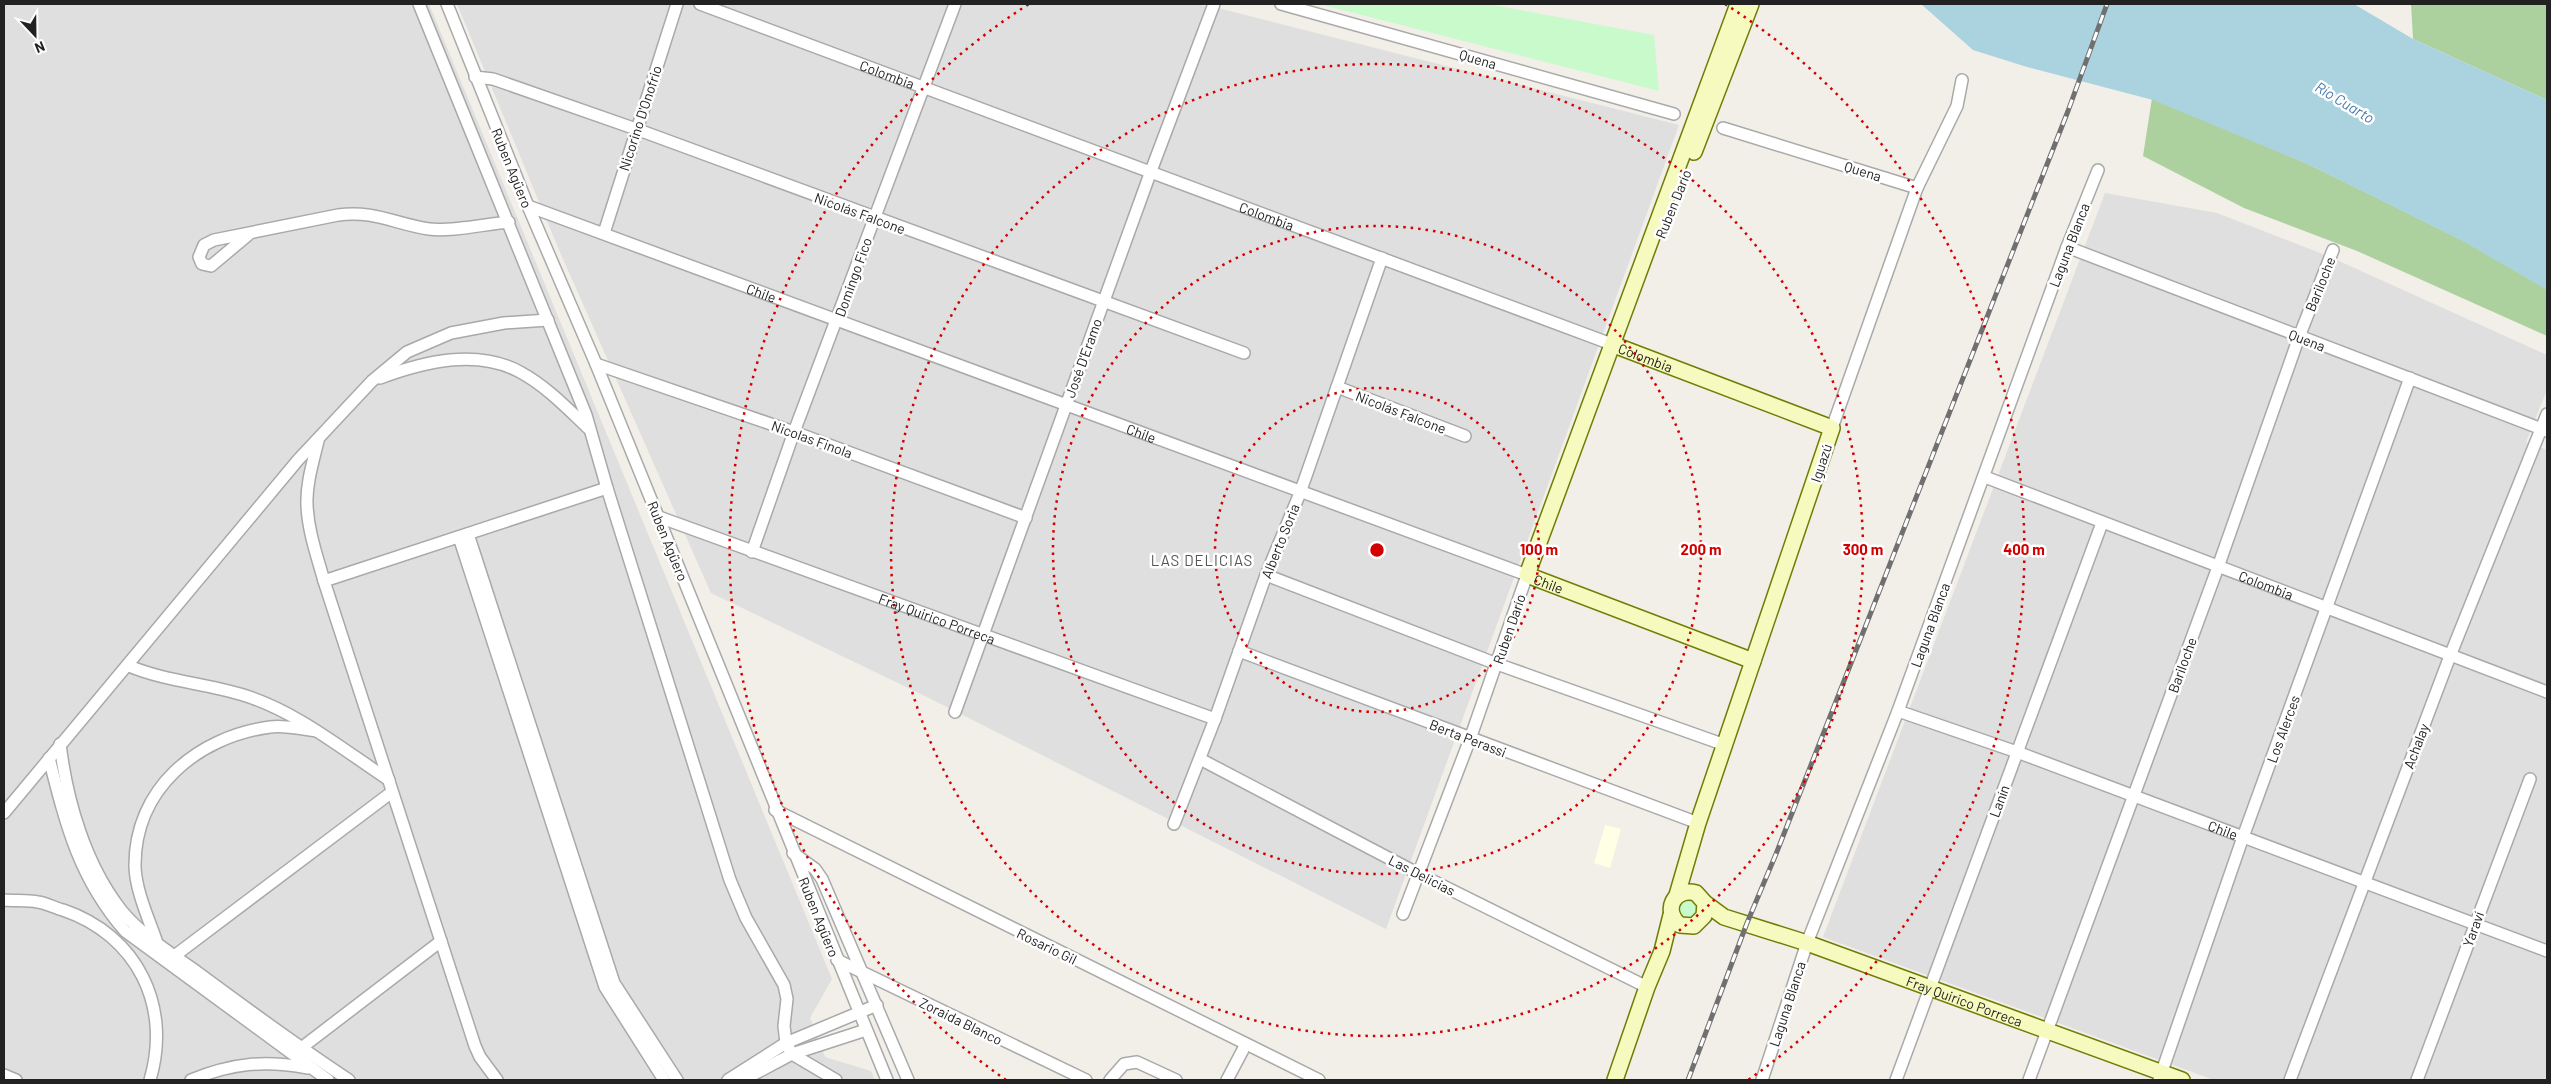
<svg xmlns="http://www.w3.org/2000/svg" width="2551" height="1084" viewBox="0 0 2551 1084" font-family="Barlow,sans-serif">
  <style>
    .residential { fill: #e0dfdf }
    .education { fill: #ffffe5 }
    .forest { fill: #add19e }
    .park { fill: #c8facc }
    .water { fill: #aad3df }
    .lines { fill: none; stroke-linecap: round; stroke-linejoin: round }
    .minor-casing { stroke: #a9a9a9; stroke-width: 14 }
    .secondary-casing { stroke: #707d05; stroke-width: 18 }
    .minor { stroke: #fff; stroke-width: 11 }
    .secondary { stroke: #f7fabf; stroke-width: 15 }
    .rail-casing { stroke: #707070; stroke-width: 5 }
    .rail { stroke: #fff; stroke-width: 3; stroke-dasharray: 9; stroke-linecap: butt }
    .ring { fill: none; stroke: #d40000; stroke-width: 2.5; stroke-dasharray: 2.5 5 }
    .labels { text-anchor: middle; dominant-baseline: central; stroke-width: 5; stroke-linejoin: round; paint-order: stroke }
    .street-label { font-size: 14px; fill: #222; stroke: #fff }
    .water-label { font-size: 15px; font-style: italic; fill: #4a7aab; stroke: #fff }
    .neighbourhood-label { font-size: 15px; letter-spacing: 1px; fill: #555; stroke: #fff }
    .centre { fill: #d40000; stroke: #fff; stroke-width: 2.5 }
    .ring-label { font-size: 15px; text-anchor: middle; font-weight: bold; fill: #d40000; stroke: #fff; stroke-width: 5; stroke-linejoin: round; paint-order: stroke }
  </style>
  <rect width="100%" height="100%" fill="#f2efe9"/>
  <path class="residential" d="M4 4H429L832 979 810 1018 825 1057 871 1071 875 1080H4Z
    M457 4H1194L1218 8 1679 125 1386 929 929 698 711 593 559 250Z
    M2105 193 2217 213 2328 256 2547 355V390L2526 442 2547 450V1074L2545 1080H2214L1823 937Z"/>
  <path class="education" d="M1605 825 1621 829 1610 868 1594 863Z"/>
  <path class="forest" d="M2411 4H2547V100L2413 39Z
    M2152 98 2308 164 2460 239 2547 289V336L2357 251 2244 208 2143 156Z"/>
  <path class="park" d="M1319 4H1488L1654 35 1659 91Z
    M1678 909a10 10 0 1 1 20 0a10 10 0 1 1-20 0Z"/>
  <path class="water" d="M1921 4H2354L2413 39 2547 100V290L2461 240 2310 165 2153 100 2027 67 1973 50Z"/>
  <g class="lines">
    <defs>
      <g id="minor">
        <path d="M419 4 586 415 607 488 730 880 746 918 784 985 787 999 784 1026 786 1043 792 1054 836 1080"/>
        <path d="M447 4 528 206 596 364 887 1080"/>
        <path id="s1" d="M700 4 1614 345"/>
        <path d="M1281 4 1674 114"/>
        <path d="M475 77 493 79 636 129 1244 353"/>
        <path d="M1723 128 1917 188"/>
        <path id="s2" d="M528 206 1527 575 1470 739 1403 914"/>
        <path d="M604 233 677 4"/>
        <path d="M248 235 211 266 202 264 199 257 204 245 214 240 338 215C374 210 395 224 429 229 450 232 486 224 509 222"/>
        <path d="M2067 247 2547 431"/>
        <path d="M596 364 794 432 1026 518"/>
        <path d="M380 378C423 362 477 348 520 372 546 386 567 408 588 428"/>
        <path d="M1337 387 1465 436"/>
        <path d="M1832 428 1917 188 1957 106 1962 80"/>
        <path d="M318 441C313 462 306 484 307 505 308 531 317 556 324 581L607 488"/>
        <path id="s3" d="M1985 477 2547 692"/>
        <path id="s4" d="M659 517 1215 719"/>
        <path d="M468 534 614 983 677 1080"/>
        <path d="M459 537 605 987 664 1080"/>
        <path d="M752 552 794 432 955 4"/>
        <path d="M1266 575 1497 664 1725 745"/>
        <path d="M324 581 475 1046 480 1057 497 1080"/>
        <path d="M1239 651 1698 823"/>
        <path d="M129 666C165 681 203 683 240 694 295 710 342 749 389 780"/>
        <path id="s5" d="M1898 711 2017 752 2547 951"/>
        <path d="M955 712 1151 171 1214 4"/>
        <path d="M60 744C67 801 85 864 121 910 139 933 173 955 197 972 247 1009 297 1046 349 1080"/>
        <path d="M49 758C66 825 79 878 125 931L328 1080"/>
        <path d="M1200 759 1417 873 1647 987"/>
        <path d="M775 810 1319 1080"/>
        <path d="M4 813 298 460 372 381 407 352 451 333 504 323 548 320"/>
        <path d="M1174 824 1215 719 1266 575 1300 493 1382 258"/>
        <path d="M793 853 815 869 822 879 908 1080"/>
        <path d="M4 900C15 901 27 900 38 902 46 903 55 908 63 910 137 935 172 1006 150 1080"/>
        <path d="M156 940C148 917 136 891 135 867 134 789 197 737 270 727 284 725 301 729 316 731"/>
        <path d="M169 960 392 792"/>
        <path d="M837 960 1086 1080"/>
        <path d="M296 1052 441 941"/>
        <path d="M4 1075 16 1080"/>
        <path d="M191 1080C232 1063 264 1060 308 1068"/>
        <path d="M728 1080 786 1043 877 1005"/>
        <path d="M743 1080 792 1054 866 1030"/>
        <path d="M1110 1080 1124 1064 1137 1062 1176 1080"/>
        <path d="M1227 1080 1246 1044"/>
        <path d="M1762 1080 1807 943 1898 711 2067 247 2098 170"/>
        <path d="M1896 1080 2102 523"/>
        <path d="M2029 1080 2218 567 2299 337 2333 250"/>
        <path d="M2159 1080 2243 837 2410 378"/>
        <path d="M2290 1080 2450 656 2547 414"/>
        <path d="M2417 1080 2530 779"/>
      </g>
      <g id="secondary">
        <path id="s6" d="M1738 4 1527 575 1753 661"/>
        <path d="M1694 152 1751 4"/>
        <path id="s7" d="M1614 345 1832 428 1698 823 1677 895"/>
        <path id="s8" d="M1705 903 1704 916 1694 926 1680 925C1662 911 1674 887 1696 893L1705 903 1724 917 1807 943 2182 1080"/>
        <path d="M1615 1080 1647 987 1662 951 1671 915"/>
      </g>
    </defs>
    <use href="#minor" class="minor-casing"/>
    <use href="#secondary" class="secondary-casing"/>
    <use href="#minor" class="minor"/>
    <use href="#secondary" class="secondary"/>
    <defs>
      <path id="rail" d="M1688 1080 1747 923 1776 854 2068 111 2107 4"/>
    </defs>
    <use href="#rail" class="rail-casing"/>
    <use href="#rail" class="rail"/>
  </g>
  <g class="ring">
    <circle cx="1377" cy="550" r="162"/>
    <circle cx="1377" cy="550" r="324"/>
    <circle cx="1377" cy="550" r="486"/>
    <path d="M1006 1080A647 647 0 0 1 1029 4M1725 4A647 647 0 0 1 1748 1080"/>
  </g>
  <g class="labels">
    <g class="street-label">
      <text transform="translate(1478 59) rotate(16)">Quena</text>
      <text stroke="none"><textPath href="#s1" startOffset="200">Colombia</textPath></text>
      <text transform="translate(640 118) rotate(-72)">Nicorino D'Onofrio</text>
      <text transform="translate(512 168) rotate(68)">Ruben Agüero</text>
      <text transform="translate(1863 171) rotate(17)">Quena</text>
      <text transform="translate(1673 204) rotate(-68)">Ruben Darío</text>
      <text transform="translate(860 213) rotate(20)">Nicolás Falcone</text>
      <text stroke="none"><textPath href="#s1" startOffset="605">Colombia</textPath></text>
      <text transform="translate(2069 245) rotate(-69)">Laguna Blanca</text>
      <text transform="translate(853 277) rotate(-70)">Domingo Fico</text>
      <text transform="translate(2320 284) rotate(-68)">Bariloche</text>
      <text stroke="none"><textPath href="#s2" startOffset="249">Chile</textPath></text>
      <text transform="translate(2307 340) rotate(21)">Quena</text>
      <text stroke="none"><textPath href="#s7" startOffset="34">Colombia</textPath></text>
      <text transform="translate(1083 358) rotate(-70)">José D'Eramo</text>
      <text transform="translate(1401 412) rotate(21)">Nicolás Falcone</text>
      <text stroke="none"><textPath href="#s2" startOffset="654">Chile</textPath></text>
      <text transform="translate(812 439) rotate(20)">Nicolas Finola</text>
      <text transform="translate(1821 463) rotate(-72)">Iguazú</text>
      <text transform="translate(668 541) rotate(68)">Ruben Agüero</text>
      <text transform="translate(1280 541) rotate(-68)">Alberto Soria</text>
      <text stroke="none"><textPath href="#s6" startOffset="632">Chile</textPath></text>
      <text stroke="none"><textPath href="#s3" startOffset="301">Colombia</textPath></text>
      <text stroke="none"><textPath href="#s4" startOffset="296">Fray Quirico Porreca</textPath></text>
      <text transform="translate(1930 625) rotate(-70)">Laguna Blanca</text>
      <text transform="translate(1509 629) rotate(-71)">Ruben Darío</text>
      <text transform="translate(2182 665) rotate(-70)">Bariloche</text>
      <text transform="translate(2283 729) rotate(-70)">Los Alerces</text>
      <text transform="translate(1468 738) rotate(21)">Berta Perassi</text>
      <text transform="translate(2416 746) rotate(-69)">Achalay</text>
      <text transform="translate(1999 801) rotate(-70)">Lanín</text>
      <text stroke="none"><textPath href="#s5" startOffset="346">Chile</textPath></text>
      <text transform="translate(1422 875) rotate(27)">Las Delicias</text>
      <text transform="translate(819 917) rotate(68)">Ruben Agüero</text>
      <text transform="translate(2473 929) rotate(-70)">Yaraví</text>
      <text transform="translate(1047 946) rotate(26)">Rosario Gil</text>
      <text stroke="none"><textPath href="#s8" startOffset="386">Fray Quirico Porreca</textPath></text>
      <text transform="translate(1787 1004) rotate(-72)">Laguna Blanca</text>
      <text transform="translate(961 1021) rotate(26)">Zoraida Blanco</text>
    </g>
    <g class="water-label">
      <text transform="translate(2345 102) rotate(31)">Río Cuarto</text>
    </g>
    <g class="neighbourhood-label">
      <text x="1202" y="560">LAS DELICIAS</text>
    </g>
  </g>
  <circle cx="1377" cy="550" r="8" class="centre"/>
  <g class="ring-label">
    <text x="1539" y="555">100 m</text>
    <text x="1701" y="555">200 m</text>
    <text x="1863" y="555">300 m</text>
    <text x="2024" y="555">400 m</text>
  </g>
  <rect width="2551" height="1084" fill="none" stroke="#222222" stroke-width="10"/>
  <g transform="translate(35 35) rotate(158)" stroke="#ffffff" stroke-width="4" paint-order="stroke">
  <path d="M0-4L9 19L0 12L-9 19Z" fill="#222222"/>
  <text y="-8" font-size="14" font-weight="bold" text-anchor="middle" fill="#222222">N</text>
  </g>
</svg>
